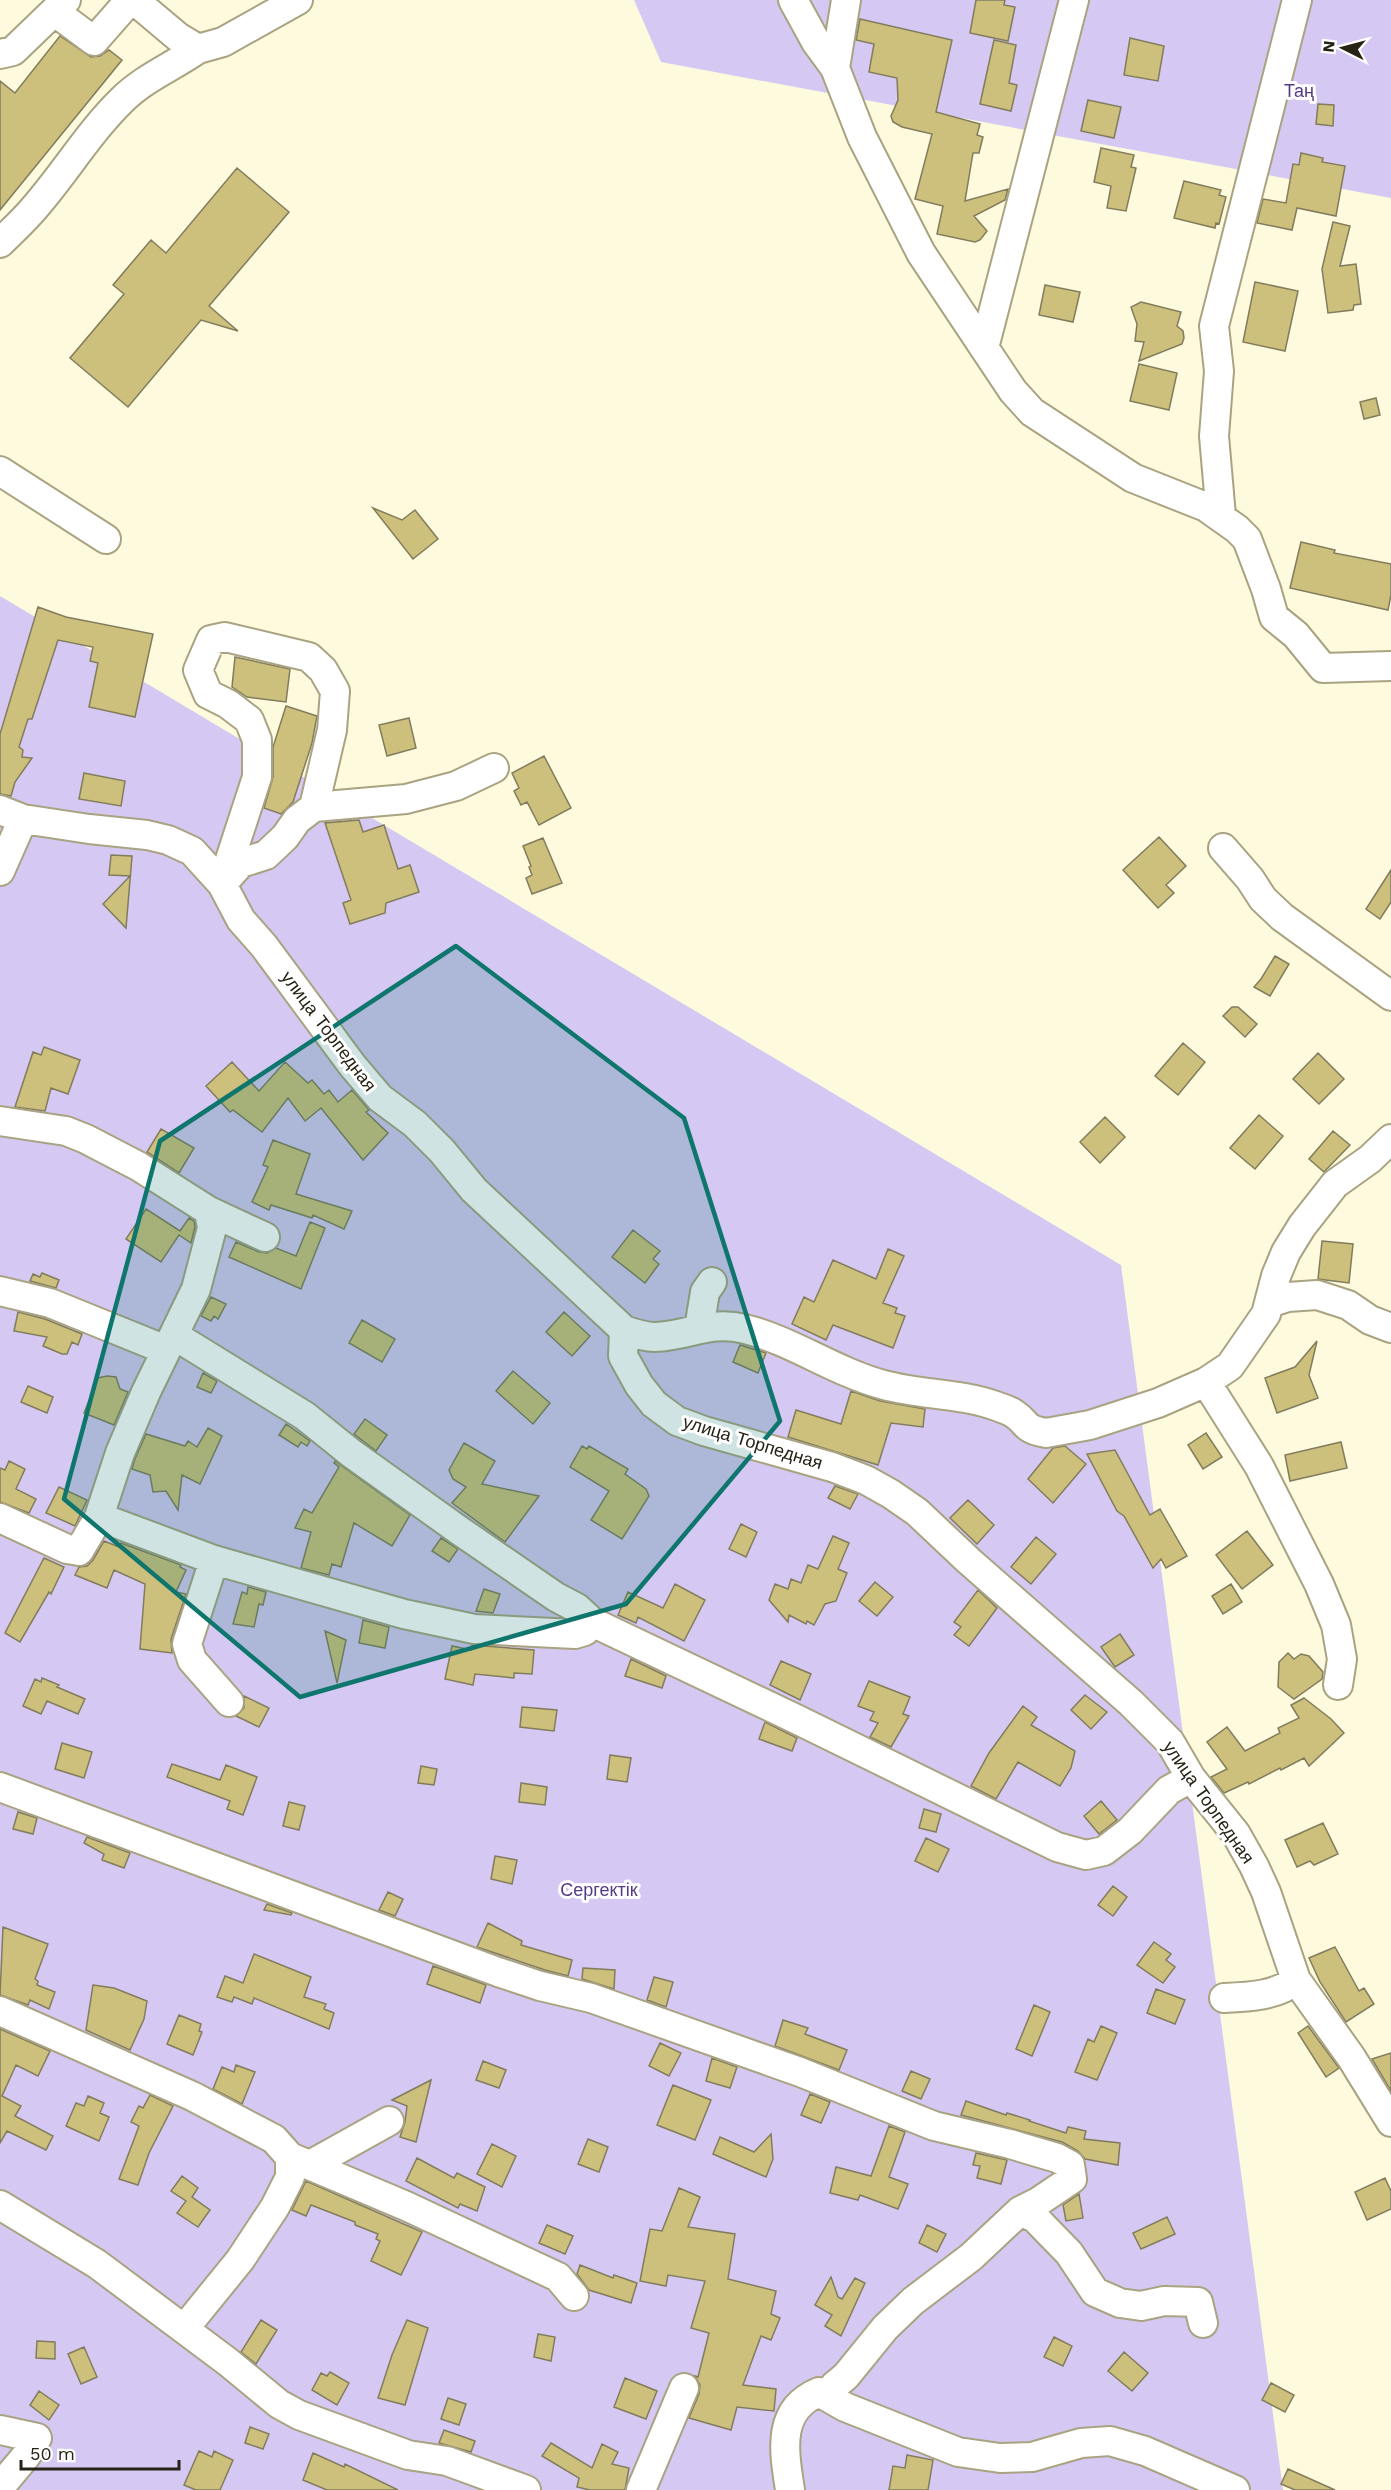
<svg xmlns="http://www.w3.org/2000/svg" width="1391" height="2490" viewBox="0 0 1391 2490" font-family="'Work Sans',sans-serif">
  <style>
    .green { fill: #d5c9f3 }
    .building { fill: #ccc07c; stroke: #827c5d; stroke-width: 1.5 }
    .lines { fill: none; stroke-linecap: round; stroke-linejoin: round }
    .minor-casing { stroke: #a9a382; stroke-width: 32 }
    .minor { stroke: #fff; stroke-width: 28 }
    .marked { fill: #0f766e; fill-opacity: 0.2; stroke: #0f766e; stroke-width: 4.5; stroke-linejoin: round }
    .labels { text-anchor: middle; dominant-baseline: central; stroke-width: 6; stroke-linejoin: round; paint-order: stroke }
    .park-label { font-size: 18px; fill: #553b84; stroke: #fff }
    .street-label { font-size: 18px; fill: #262316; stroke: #fff }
  </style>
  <rect width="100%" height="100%" fill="#fefade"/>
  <path class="green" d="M634 0H1391V198L661 62Z
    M0 596 1121 1265 1283 2490H0Z"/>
  <path class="building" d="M976 0H1005L1004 5 1015 7 1008 41 970 33Z
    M860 19 952 40 936 112 980 124 977 135 983 137 979 153H973L965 201 1008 189 1005 200 974 216 987 231 980 240 975 242 937 234 943 206 915 199 932 134 902 127 893 122 891 116 898 100 897 78 869 72 874 44 856 40Z
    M60 36 91 57 100 56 109 50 122 60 0 210V81L15 93Z
    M1130 38 1164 46 1158 81 1124 75Z
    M994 40 1016 45 1009 83 1017 85 1011 111 980 104Z
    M1088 100 1121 107 1114 138 1081 131Z
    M1318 104 1334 105 1333 126 1316 124Z
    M1101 148 1134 155 1131 167 1136 168 1126 211 1107 208 1111 186 1094 182Z
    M1301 153 1323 158 1322 162 1345 166 1336 216 1297 208 1292 230 1257 223 1263 199 1286 203 1293 164 1299 165Z
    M237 168 289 212 209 306 238 331 201 320 128 407 70 358 124 294 113 285 151 240 166 253Z
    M1184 181 1221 190 1219 195 1226 197 1219 224 1216 223 1215 228 1174 218Z
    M1333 222 1350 226 1340 266 1356 264 1361 304 1354 305 1353 310 1328 313 1322 269Z
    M1255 282 1298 291 1285 351 1243 342Z
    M1045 285 1080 292 1073 322 1039 315Z
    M1141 302 1181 312 1177 326 1183 331 1184 338 1182 344 1139 361 1144 342 1135 341 1137 324 1131 307Z
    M1139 364 1177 373 1169 410 1130 401Z
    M1376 398 1380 415 1364 419 1360 402Z
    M373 508 402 520 415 510 438 539 413 559Z
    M1301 542 1335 550 1334 553 1391 564V595L1388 610 1290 588Z
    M38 607 66 617 153 634 135 717 89 707 98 663 90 661 93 647 58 640 32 719H28L19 747 23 750 22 757 32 758 15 782 11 796 0 794V734Z
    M235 657 290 669 286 702 247 697 232 687Z
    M286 706 317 716 312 743 293 802 281 814 264 808 273 777V747Z
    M409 718 416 748 387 756 379 725Z
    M544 756 571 808 539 825 527 802 521 805 514 791 519 788 512 773Z
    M84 773 125 781 121 806 79 799Z
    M359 820 363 832 384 825 398 869 410 865 419 892 386 903 385 913 350 924 343 903 351 900 325 823Z
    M1159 837 1186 866 1166 885 1174 893 1158 908 1123 870Z
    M543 838 562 883 532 894 526 878 532 875 529 867 531 866 523 846Z
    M111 855 132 856 126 928 103 904 130 876 109 875Z
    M1391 870V902L1380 919 1366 909Z
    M1275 956 1289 964 1270 996 1254 987 1261 979Z
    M1232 1007H1238L1257 1024 1245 1037 1223 1016Z
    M1183 1043 1205 1062 1178 1095 1155 1076Z
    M44 1047 80 1060 68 1094 51 1088 45 1111 15 1107 33 1052 41 1055Z
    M1318 1053 1344 1079 1319 1104 1293 1079Z
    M232 1062 259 1091 285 1062 308 1083 312 1080 324 1094 329 1090 338 1102 352 1090 369 1110 366 1112 388 1133 363 1160 321 1108 305 1121 288 1098 262 1132 233 1110 230 1112 206 1086Z
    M1259 1115 1283 1136 1255 1169 1230 1148Z
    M1105 1117 1125 1137 1100 1163 1080 1142Z
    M161 1129 194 1148 179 1173 147 1152Z
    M1333 1131 1350 1145 1324 1172 1309 1159Z
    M273 1140 310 1154 296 1194 352 1211 344 1229 313 1215 312 1218 271 1205 269 1210 252 1202 268 1167 263 1165Z
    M146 1209 180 1231 189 1218 194 1221 195 1227 191 1243 179 1235 161 1262 126 1239Z
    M310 1222 325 1228 301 1289 229 1257 236 1242 259 1252 267 1253 276 1248 296 1256Z
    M633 1230 660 1251 653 1259 659 1264 645 1283 612 1257Z
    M1322 1241 1353 1244 1349 1283 1318 1279Z
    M888 1249 904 1256 883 1303 897 1308 895 1313 905 1316 893 1348 833 1325 826 1340 792 1324 804 1297 814 1302 833 1260 876 1279Z
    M42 1273 59 1280 56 1288 30 1281 33 1274 40 1277Z
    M211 1297 226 1304 218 1319 214 1316 211 1321 201 1316Z
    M18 1312 45 1319 82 1334 78 1345 72 1342 67 1354H62L43 1346 47 1337 14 1331Z
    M564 1312 590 1336 572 1356 546 1332Z
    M362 1320 395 1339 382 1362 349 1343Z
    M1317 1341 1309 1375 1318 1398 1277 1413 1265 1378 1295 1367Z
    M740 1345 766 1353 758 1373 733 1362Z
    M513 1371 550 1403 533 1424 496 1391Z
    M203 1373 217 1381 211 1393 197 1387Z
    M107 1376 116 1377 120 1389 128 1392 114 1425 84 1413 98 1378Z
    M28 1386 53 1397 47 1413 21 1402Z
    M851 1391 880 1401 925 1409 923 1427 891 1423 878 1465 788 1437 796 1410 841 1424Z
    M365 1419 387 1435 376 1451 354 1434Z
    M286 1424 310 1441 307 1446 301 1442 298 1447 279 1435Z
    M208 1428 222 1436 200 1484 182 1475 178 1510 166 1491 153 1492 150 1475 132 1469 135 1459 146 1434 185 1446 188 1441 197 1447Z
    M1206 1433 1222 1457 1203 1469 1188 1445Z
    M1341 1442 1347 1468 1290 1481 1285 1455Z
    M464 1443 495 1461 482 1484 539 1496 505 1542 452 1503 466 1487 453 1479 449 1470Z
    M582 1446 587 1449 589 1446 628 1469 625 1474 646 1489 649 1496 622 1539 591 1520 609 1491 570 1467Z
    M1065 1446 1086 1464 1053 1503 1028 1479 1053 1448Z
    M1115 1450 1150 1515 1160 1509 1187 1556 1166 1568 1161 1559 1153 1568 1124 1516 1117 1511 1087 1454Z
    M9 1461 25 1469 16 1489 36 1499 29 1513 0 1502V1468L5 1470Z
    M335 1461 410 1515 392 1546 354 1523 341 1567 332 1564 329 1575 301 1568 311 1532 295 1528 304 1509 312 1513 339 1467 334 1463Z
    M835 1486 858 1494 850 1509 828 1498Z
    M59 1487 87 1500 75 1526 46 1513Z
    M968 1500 994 1525 977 1544 950 1518Z
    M741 1524 757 1532 746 1557 729 1549Z
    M1247 1531 1273 1565 1242 1589 1216 1555Z
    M833 1536 849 1543 838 1569 847 1573 836 1601 825 1604 814 1625 807 1621 806 1624 789 1615 788 1622 769 1600 775 1584 788 1589 791 1579 801 1583 808 1565 818 1569Z
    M1036 1537 1056 1554 1031 1584 1011 1567Z
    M441 1538 458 1549 449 1562 432 1551Z
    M104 1541 119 1547 121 1543 181 1565 180 1567 186 1570 176 1592 186 1594 171 1639 172 1653 140 1649 145 1584 114 1570 107 1588 75 1575 79 1567 87 1566 93 1560Z
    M44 1558 64 1567 51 1594 49 1592 20 1642 5 1633Z
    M875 1582 893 1597 877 1616 859 1601Z
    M675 1584 705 1600 684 1641 638 1617 636 1623 618 1615 628 1592 663 1608Z
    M1231 1584 1242 1602 1223 1614 1212 1596Z
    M248 1587 266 1592 263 1605 259 1604 254 1627 233 1624 242 1592 247 1594Z
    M484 1589 500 1594 493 1613 476 1611Z
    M978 1590 997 1608 969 1646 954 1635 961 1627 954 1622Z
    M363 1620 389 1627 385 1648 359 1643Z
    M325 1631 346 1640 337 1683Z
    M1120 1634 1134 1655 1115 1667 1101 1647Z
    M472 1645 534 1650 532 1674 514 1673V1678L475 1674 473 1685 445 1679 452 1646 471 1650Z
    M1288 1653 1294 1659 1301 1654 1309 1656 1323 1672 1322 1679 1294 1699 1278 1687 1279 1662Z
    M631 1659 666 1676 662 1688 625 1676Z
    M781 1661 811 1674 800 1700 770 1685Z
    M42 1678 59 1685 57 1687 85 1699 78 1714 47 1701 41 1714 23 1706 35 1679 41 1682Z
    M869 1681 910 1697 903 1714 909 1716 891 1747 870 1737 878 1723 870 1720 874 1712 858 1706Z
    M1085 1695 1107 1712 1091 1729 1071 1710Z
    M244 1696 269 1708 259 1727 236 1716 244 1708Z
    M1304 1698 1331 1719 1344 1733 1309 1766 1304 1758 1281 1770 1280 1768 1249 1784 1248 1782 1224 1793 1211 1777 1227 1769 1207 1742 1227 1727 1245 1751 1280 1733 1278 1728 1299 1718 1291 1705Z
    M1023 1706 1037 1717 1031 1725 1075 1751 1071 1768 1060 1786 1018 1762 996 1799 971 1786 989 1753Z
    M522 1707 557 1710 554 1731 520 1727Z
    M765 1722 797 1738 792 1751 759 1739Z
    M62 1743 92 1752 84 1778 55 1769Z
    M610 1755 631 1758 627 1782 607 1779Z
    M172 1764 220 1780 226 1765 257 1777 243 1815 227 1809 230 1801 167 1777Z
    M421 1766 437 1769 434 1785 418 1783Z
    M521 1783 547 1787 545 1805 519 1802Z
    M1101 1801 1117 1820 1099 1834 1084 1816Z
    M289 1802 305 1806 299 1830 283 1826Z
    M924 1809 941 1814 936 1832 919 1828Z
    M18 1812 37 1818 33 1834 13 1829Z
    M1323 1823 1338 1854 1314 1865 1310 1861 1297 1867 1285 1840Z
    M87 1837 130 1853 124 1868 102 1860 104 1854 84 1843Z
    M926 1838 949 1849 938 1872 915 1861Z
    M495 1856 517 1860 512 1884 491 1879Z
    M1113 1886 1127 1897 1113 1916 1098 1905Z
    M388 1892 403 1899 395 1916 379 1910Z
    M267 1904 292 1913 291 1915 264 1910Z
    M488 1923 522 1941 521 1945 572 1960 568 1976 545 1970 477 1947Z
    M3 1927 48 1944 35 1979 38 1981 37 1985 55 1992 49 2009 30 2000 28 2005 0 1995Z
    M1154 1942 1171 1954 1166 1960 1175 1967 1163 1983 1137 1965Z
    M1335 1947 1359 1991 1364 1988 1374 2004 1346 2022 1320 1982 1309 1958Z
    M254 1954 311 1977 304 1997 326 2004 324 2009 334 2013 329 2029 254 1998 252 2004 234 1997 232 2002 217 1997 225 1976 243 1983Z
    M433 1966 486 1985 480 2003 427 1984Z
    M583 1968 615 1970 614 1989 582 1979Z
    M654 1977 673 1982 666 2007 647 2000Z
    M93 1985 114 1988 147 2001 144 2019 130 2050 86 2030Z
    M1156 1989 1185 2000 1175 2024 1147 2013Z
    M1034 2005 1050 2012 1032 2056 1016 2049Z
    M179 2015 201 2024 199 2031 202 2032 193 2055 167 2044Z
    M783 2020 808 2028 805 2034 847 2050 839 2070 775 2046Z
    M1101 2026 1117 2033 1097 2080 1075 2072 1088 2039 1094 2042Z
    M1308 2026 1339 2068 1326 2077 1298 2033Z
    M0 2029 50 2051 38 2076 16 2065 2 2096 21 2106 15 2116 53 2136 46 2150 7 2131 0 2143Z
    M660 2043 681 2053 669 2076 649 2066Z
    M1391 2053V2091L1372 2059Z
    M712 2058 737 2067 730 2088 706 2081Z
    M483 2061 506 2070 499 2088 476 2080Z
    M236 2065 255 2072 242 2104 213 2089 222 2067 234 2072Z
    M911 2071 930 2079 921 2099 902 2091Z
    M431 2080 416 2142 400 2137 405 2122 407 2106 392 2100Z
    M673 2085 711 2100 695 2140 657 2125Z
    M810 2094 830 2102 821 2123 801 2115Z
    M150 2095 173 2106 149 2153 138 2185 119 2179 139 2126 131 2122 139 2106 143 2108Z
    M88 2096 104 2103 100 2113 109 2117 99 2141 66 2126 76 2103 84 2106Z
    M966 2101 1006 2115 1007 2113 1030 2120 1029 2121 1066 2133 1068 2127 1086 2131 1084 2139 1120 2143 1118 2165 1085 2159 1078 2151 1062 2142 961 2115Z
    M889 2126 905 2132 889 2177 908 2184 898 2209 860 2195 858 2200 830 2193 836 2167 871 2176Z
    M771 2134 773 2159 766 2177 713 2154 720 2137 754 2152Z
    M588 2139 608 2147 599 2172 578 2164Z
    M492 2144 516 2156 502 2187 477 2174Z
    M976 2153 1007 2160 1001 2184 977 2178 980 2166 973 2165Z
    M417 2158 454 2178 457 2173 485 2187 477 2211 460 2204 458 2208 406 2181Z
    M182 2176 198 2188 192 2197 210 2210 198 2227 177 2213 186 2201 171 2191Z
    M1385 2178 1391 2191V2209L1367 2220 1355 2192Z
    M306 2181 422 2232 401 2275 371 2261 380 2241 376 2239 378 2234 355 2225V2222L311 2205 306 2216 292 2210Z
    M679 2188 700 2197 688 2227 735 2234 728 2279 776 2291 771 2314 780 2318 771 2340 761 2336 743 2385 776 2389 774 2411 737 2407 731 2430 689 2418 699 2394 700 2385 695 2376 698 2377 709 2333 691 2328 705 2281 668 2275 666 2286 640 2281 650 2229 662 2231Z
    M1079 2194 1083 2218 1066 2221 1063 2205Z
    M1167 2217 1175 2234 1141 2249 1133 2233Z
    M547 2225 573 2236 565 2254 539 2243Z
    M927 2225 946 2234 937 2252 919 2243Z
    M580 2265 613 2278 614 2275 637 2283 631 2303 589 2290 577 2274Z
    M831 2277 838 2297 842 2299 855 2278 865 2283 841 2336 825 2326 832 2315 815 2305Z
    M261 2320 277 2330 256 2364 241 2352Z
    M407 2320 428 2328 405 2405 378 2398 392 2355Z
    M538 2334 555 2337 551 2361 534 2357Z
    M1054 2337 1072 2346 1063 2366 1044 2357Z
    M37 2341 55 2342V2359L36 2358Z
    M84 2347 97 2377 81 2384 68 2354Z
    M1124 2352 1148 2373 1132 2391 1108 2371Z
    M330 2372 349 2383 337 2405 312 2390 321 2373 327 2376Z
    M625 2378 657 2391 646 2419 614 2407Z
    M1271 2383 1294 2395 1285 2412 1262 2400Z
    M39 2391 59 2405 49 2420 30 2405Z
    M448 2398 466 2404 459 2425 441 2419Z
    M250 2427 269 2434 263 2449 245 2443Z
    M444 2430 475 2441 471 2452 439 2443Z
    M551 2443 592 2468 602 2444 618 2452 612 2464 629 2468 625 2490H590L577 2487 579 2478 542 2456Z
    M199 2451 212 2457 214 2451 233 2460 220 2490H196L184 2485Z
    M313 2453 344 2467 345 2464 398 2490H327L303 2480Z
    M907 2455 933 2460 928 2490H889L893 2466 905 2468Z
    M1288 2469 1335 2490H1295L1281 2484Z"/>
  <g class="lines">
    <defs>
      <path id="minor" d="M134 0 178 37 198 49 223 42 298 0
        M793 0 816 42 835 68 862 137 921 253 1013 391 1032 412 1133 478 1206 507 1237 529 1247 539 1266 589 1274 617 1296 635 1323 668 1391 666
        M55 12 94 41 130 0
        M0 54 13 51 66 0
        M835 68 846 0
        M0 243C10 233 20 224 29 214 62 178 87 134 122 100 144 78 172 67 198 49
        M984 348 1074 0
        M0 471 106 539
        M1221 516 1214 436 1219 371 1214 326 1297 0
        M0 810 23 819 89 829 147 835 168 840 192 851 222 884 241 920 264 946 352 1065 380 1098 415 1124 442 1151 474 1190 624 1330 623 1356 639 1385 654 1404 677 1421 704 1431 832 1467 866 1480 891 1494 917 1512 969 1561 1131 1703 1170 1742 1191 1778 1236 1834 1254 1866 1266 1892 1296 1980 1351 2057 1391 2122
        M1223 848 1250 879 1263 899 1282 917 1391 996
        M0 871 23 819
        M223 883 241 863 266 855 285 837 297 820 314 807 406 799 456 786 494 768
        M222 884 257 777V740L249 720 228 704 208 694 198 670 211 640 225 637 309 657 323 670 335 691 332 730 314 807
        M0 1121 66 1131 86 1139 138 1166 209 1211 265 1237
        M0 1291 50 1303 166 1350
        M1269 1303 1288 1297 1317 1295 1348 1305 1370 1320 1391 1328
        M699 1329 705 1292 712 1282
        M624 1330C635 1334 644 1337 655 1337 689 1336 709 1320 745 1329 793 1341 835 1372 884 1385 921 1395 959 1393 996 1406 1001 1408 1008 1410 1013 1413 1029 1423 1022 1429 1046 1433L1090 1425 1158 1403 1206 1382 1230 1366 1266 1314 1276 1276 1286 1252 1302 1226 1335 1184 1370 1159 1391 1139
        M1206 1382 1259 1466 1319 1584 1336 1625 1342 1659 1338 1685
        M99 1517 214 1560 404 1614 474 1629 575 1634 585 1631 592 1622 577 1608 556 1597 460 1531 351 1453 305 1416 185 1342 172 1339
        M0 1518 67 1549 79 1551 99 1517 120 1453 146 1392 196 1289 212 1228 209 1211
        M214 1560 187 1644 192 1660 229 1702
        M592 1622 796 1719 1057 1847 1086 1855 1104 1851 1130 1831 1169 1790 1191 1778
        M0 1787 498 1972 540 1986 591 1998 800 2072 934 2126 1010 2144 1057 2158 1070 2165 1072 2179 1038 2202 1020 2211 971 2257 913 2301 885 2328 846 2376 834 2386 831 2398
        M1224 1998C1249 1997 1276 1996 1296 1980
        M0 2011 192 2096 274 2139 290 2157V2177L275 2207 240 2260 184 2329
        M290 2157 406 2206 558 2277 574 2296
        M310 2165 389 2121
        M0 2205 97 2264 228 2362 279 2404 299 2415 408 2455 447 2461 526 2490
        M1020 2211 1035 2218 1069 2253 1095 2292 1120 2303 1141 2306 1164 2301 1198 2302 1203 2323
        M0 2430 37 2438 26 2456 0 2487
        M641 2490 684 2388
        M790 2490C784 2451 776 2410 819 2392L845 2407 958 2452 1000 2458 1032 2457 1081 2443 1110 2441 1145 2451 1235 2490"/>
    </defs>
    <use href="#minor" class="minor-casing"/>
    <use href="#minor" class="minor"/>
  </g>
  <path class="marked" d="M456 946 684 1118 780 1421 626 1604 300 1697 64 1499 160 1141Z"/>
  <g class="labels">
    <g class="park-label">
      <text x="1299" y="90">Таң</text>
      <text x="599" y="1889">Сергектік</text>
    </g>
    <g class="street-label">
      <text transform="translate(329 1031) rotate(53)">улица Торпедная</text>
      <text transform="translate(753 1442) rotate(17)">улица Торпедная</text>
      <text transform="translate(1209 1802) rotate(55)">улица Торпедная</text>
    </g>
  </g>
  <g transform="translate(1343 48) rotate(276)" stroke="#ffffff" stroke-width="4.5" paint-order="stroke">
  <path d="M0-4.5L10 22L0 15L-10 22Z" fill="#262316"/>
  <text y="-9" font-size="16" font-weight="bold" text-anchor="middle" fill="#262316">N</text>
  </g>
  <path d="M21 2460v9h158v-9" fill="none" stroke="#262316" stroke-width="3"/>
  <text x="30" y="2460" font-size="18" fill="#262316" stroke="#ffffff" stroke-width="4.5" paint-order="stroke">50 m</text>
</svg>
